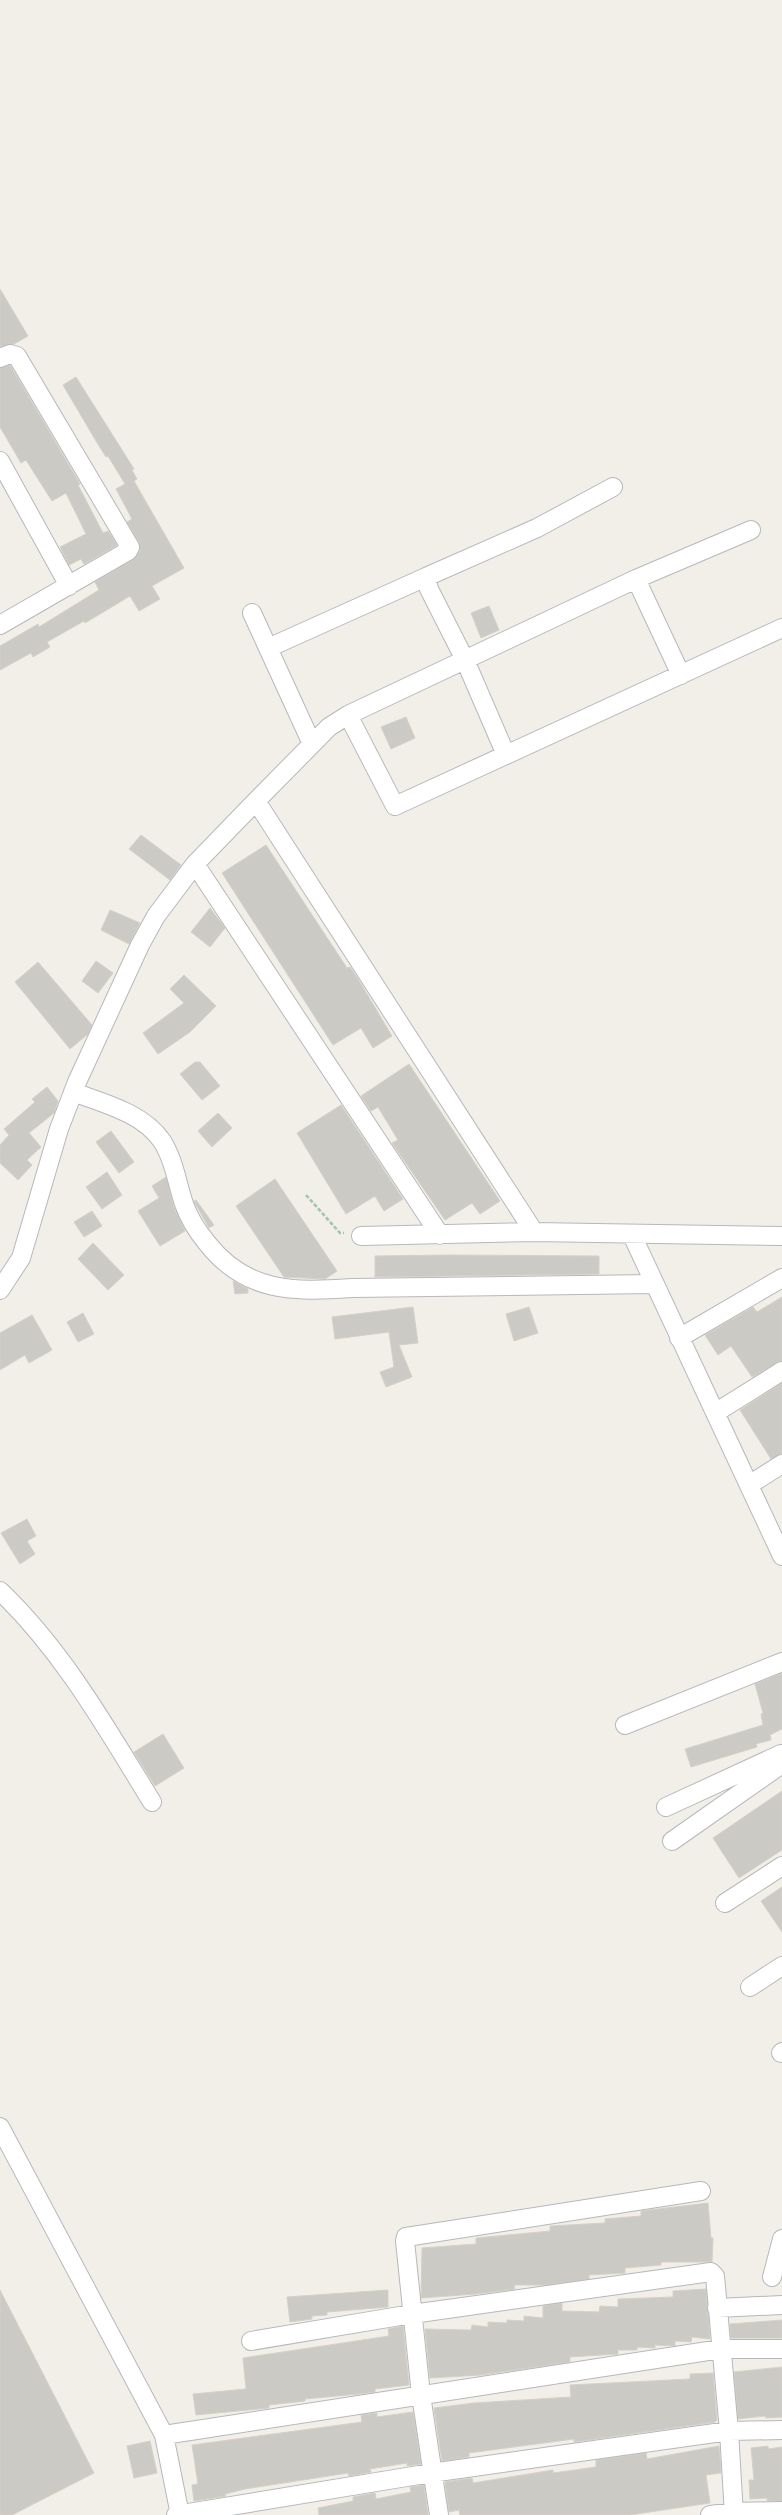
<svg xmlns="http://www.w3.org/2000/svg" width="782" height="2515" viewBox="0 0 782 2515" font-family="'Golos Text',sans-serif">
  <style>
    .building { fill: #cccac5; stroke: #d6d1c6 }
    .lines { fill: none; stroke-linecap: round; stroke-linejoin: round }
    .minor-casing { stroke: #b5b8bc; stroke-width: 20 }
    .path { stroke: #9cc7a9; stroke-width: 2.5; stroke-dasharray: 4 2; stroke-linecap: butt }
    .minor { stroke: #fff; stroke-width: 18 }
  </style>
  <rect width="100%" height="100%" fill="#f1efe8"/>
  <path class="building" d="M0 289 28 336 14 344 0 347Z
    M10 365 80 484 78 485 103 533 108 531 117 545 84 564 81 559 69 565 60 547 86 534 66 493 52 501 26 460 21 463 0 427V368Z
    M76 377 134 469 132 470 137 479 134 481 184 568 152 586 160 599 139 611 130 596 85 623 84 621 47 642 50 647 33 657 31 653 0 670V646L38 624 39 627 99 590 95 582 133 560 140 551 139 542 127 522 132 519 116 489 125 484 108 456 106 457 96 441 63 385Z
    M489 606 499 630 481 638 471 613Z
    M406 717 415 738 391 749 381 727Z
    M141 835 181 865 170 880 129 849Z
    M266 845 347 968 350 967 358 979 392 1036 373 1048 361 1028 333 1045 222 873Z
    M210 908 225 928 210 947 191 932Z
    M110 910 140 923 129 944 101 930Z
    M96 961 113 973 98 993 82 981Z
    M38 962 92 1025 88 1034 70 1049 15 982Z
    M184 975 216 1006 190 1032 158 1054 143 1033 184 1003 170 989Z
    M195 1062H200L220 1086 202 1100 180 1074Z
    M409 1064 500 1201 480 1214 472 1203 445 1220 392 1143 398 1140 378 1107 371 1111 361 1096Z
    M47 1087 58 1101 54 1113 29 1133 41 1147 27 1160 32 1165 18 1180 0 1163V1145L9 1135 4 1129 35 1102 32 1099Z
    M341 1105 403 1199 384 1211 375 1196 346 1214 297 1133Z
    M218 1113 232 1128 212 1147 198 1131Z
    M111 1131 134 1162 119 1173 96 1142Z
    M107 1172 122 1195 102 1209 86 1187Z
    M166 1177 174 1208 185 1231 160 1246 138 1211 159 1198 152 1186Z
    M275 1179 337 1271 325 1279 284 1277 236 1206Z
    M196 1200 214 1225 209 1228 196 1205 194 1201Z
    M92 1211 102 1226 84 1237 74 1222Z
    M93 1243 124 1275 108 1290 78 1259Z
    M448 1255 599 1256V1274L375 1277V1256Z
    M233 1281 248 1289V1293L235 1294Z
    M782 1297V1361L752 1377 731 1346 718 1355 705 1335 753 1307 757 1312Z
    M413 1307 418 1343 399 1345 412 1377 386 1387 380 1372 394 1367 389 1332 335 1339 332 1317Z
    M529 1307 538 1333 514 1341 506 1314Z
    M83 1313 94 1334 78 1342 67 1322Z
    M32 1315 52 1350 29 1363 25 1355 0 1370V1333Z
    M782 1383V1454L771 1459 740 1410Z
    M27 1519 36 1536 27 1541 35 1554 20 1564 1 1533Z
    M782 1673V1729L770 1735 771 1740 756 1744 757 1747 691 1767 685 1749 763 1725 761 1714 763 1713 755 1684Z
    M163 1734 184 1768 155 1786 134 1752Z
    M782 1791V1850L739 1878 713 1838Z
    M782 1887V1932L761 1901Z
    M708 2203 711 2238H713L712 2262H661V2265L625 2268V2273L589 2275V2279L545 2285H514L515 2289 476 2294 421 2298 422 2248 476 2244V2238L550 2231V2226L605 2223V2219L641 2216V2211Z
    M706 2289 710 2339 692 2337 691 2342 675 2341V2346L655 2345V2348L637 2347V2350H618V2354L570 2357V2362L481 2375 430 2378 425 2329 471 2330 472 2325 488 2327V2322L507 2323V2320L524 2321V2316L543 2318V2306L562 2303V2311L599 2312 600 2306 618 2307V2299L673 2297V2291Z
    M0 2290 94 2473 12 2515H0Z
    M388 2290V2307L327 2312V2315L312 2316V2319L290 2322 287 2297Z
    M782 2320V2338H731L730 2324Z
    M403 2326 409 2385 375 2389V2392L359 2394 305 2399V2401L269 2405V2408L196 2415 193 2394 246 2389 243 2358 389 2336 388 2329Z
    M782 2367V2417L766 2418 765 2416 738 2419 734 2372Z
    M713 2373 717 2420 715 2422 574 2442V2439L469 2453V2457L442 2461 434 2408 474 2403 571 2397 570 2385 690 2379V2374Z
    M413 2412 421 2464 407 2466V2463L370 2469 371 2472 349 2476 348 2473 245 2489 225 2494 226 2496 194 2501 192 2485 198 2484 192 2445 362 2422 361 2415 377 2413V2417Z
    M150 2441 157 2473 134 2478 127 2446Z
    M719 2446 721 2473 706 2475 710 2503 630 2515H460L459 2510 449 2512 445 2482 472 2478 473 2483 553 2470V2473L596 2467V2460L646 2453 647 2459Z
    M768 2446V2449L782 2447V2501H767V2498L750 2499 749 2480H754L751 2448Z
    M424 2485 428 2515H319L318 2508 353 2501V2497L375 2493 376 2499 411 2492 410 2487Z"/>
  <g class="lines">
    <defs>
      <path id="minor" d="M0 358 10 354 17 356 130 547 128 551 0 625
        M0 461 69 586
        M636 579 681 675
        M252 613 312 744
        M268 648 426 577
        M348 715 395 806 782 628
        M506 755 465 660 429 589 426 577 537 528 613 487
        M256 801 534 1232
        M195 864 440 1235
        M73 1092C103 1103 143 1113 162 1141 174 1160 177 1183 184 1204 189 1218 197 1231 207 1243 246 1293 294 1292 352 1288L653 1284
        M632 1235 782 1556
        M361 1236 534 1232 782 1236
        M0 1290 21 1258 59 1129 77 1082 140 945 156 916 195 864 256 801 329 727 348 715 636 579 751 530
        M679 1338 782 1278
        M715 1413 782 1371
        M749 1485 782 1464
        M0 1591C63 1651 107 1729 152 1802
        M625 1725 782 1662
        M666 1807 781 1754
        M672 1841 782 1764
        M725 1903 782 1866
        M750 1987 782 1966
        M781 2053 782 2052
        M0 2127 164 2435 180 2515
        M772 2277 782 2239
        M717 2308 782 2305
        M251 2341 412 2314 711 2272 715 2276 729 2431 734 2515
        M164 2435 721 2349H782
        M176 2515 431 2473 729 2431 782 2430
        M439 2515 421 2395 405 2241 406 2237 701 2191
        M710 2515 734 2512 782 2511"/>
    </defs>
    <use href="#minor" class="minor-casing"/>
    <path class="path" d="M306 1195 340 1233H344"/>
    <use href="#minor" class="minor"/>
  </g>
</svg>
